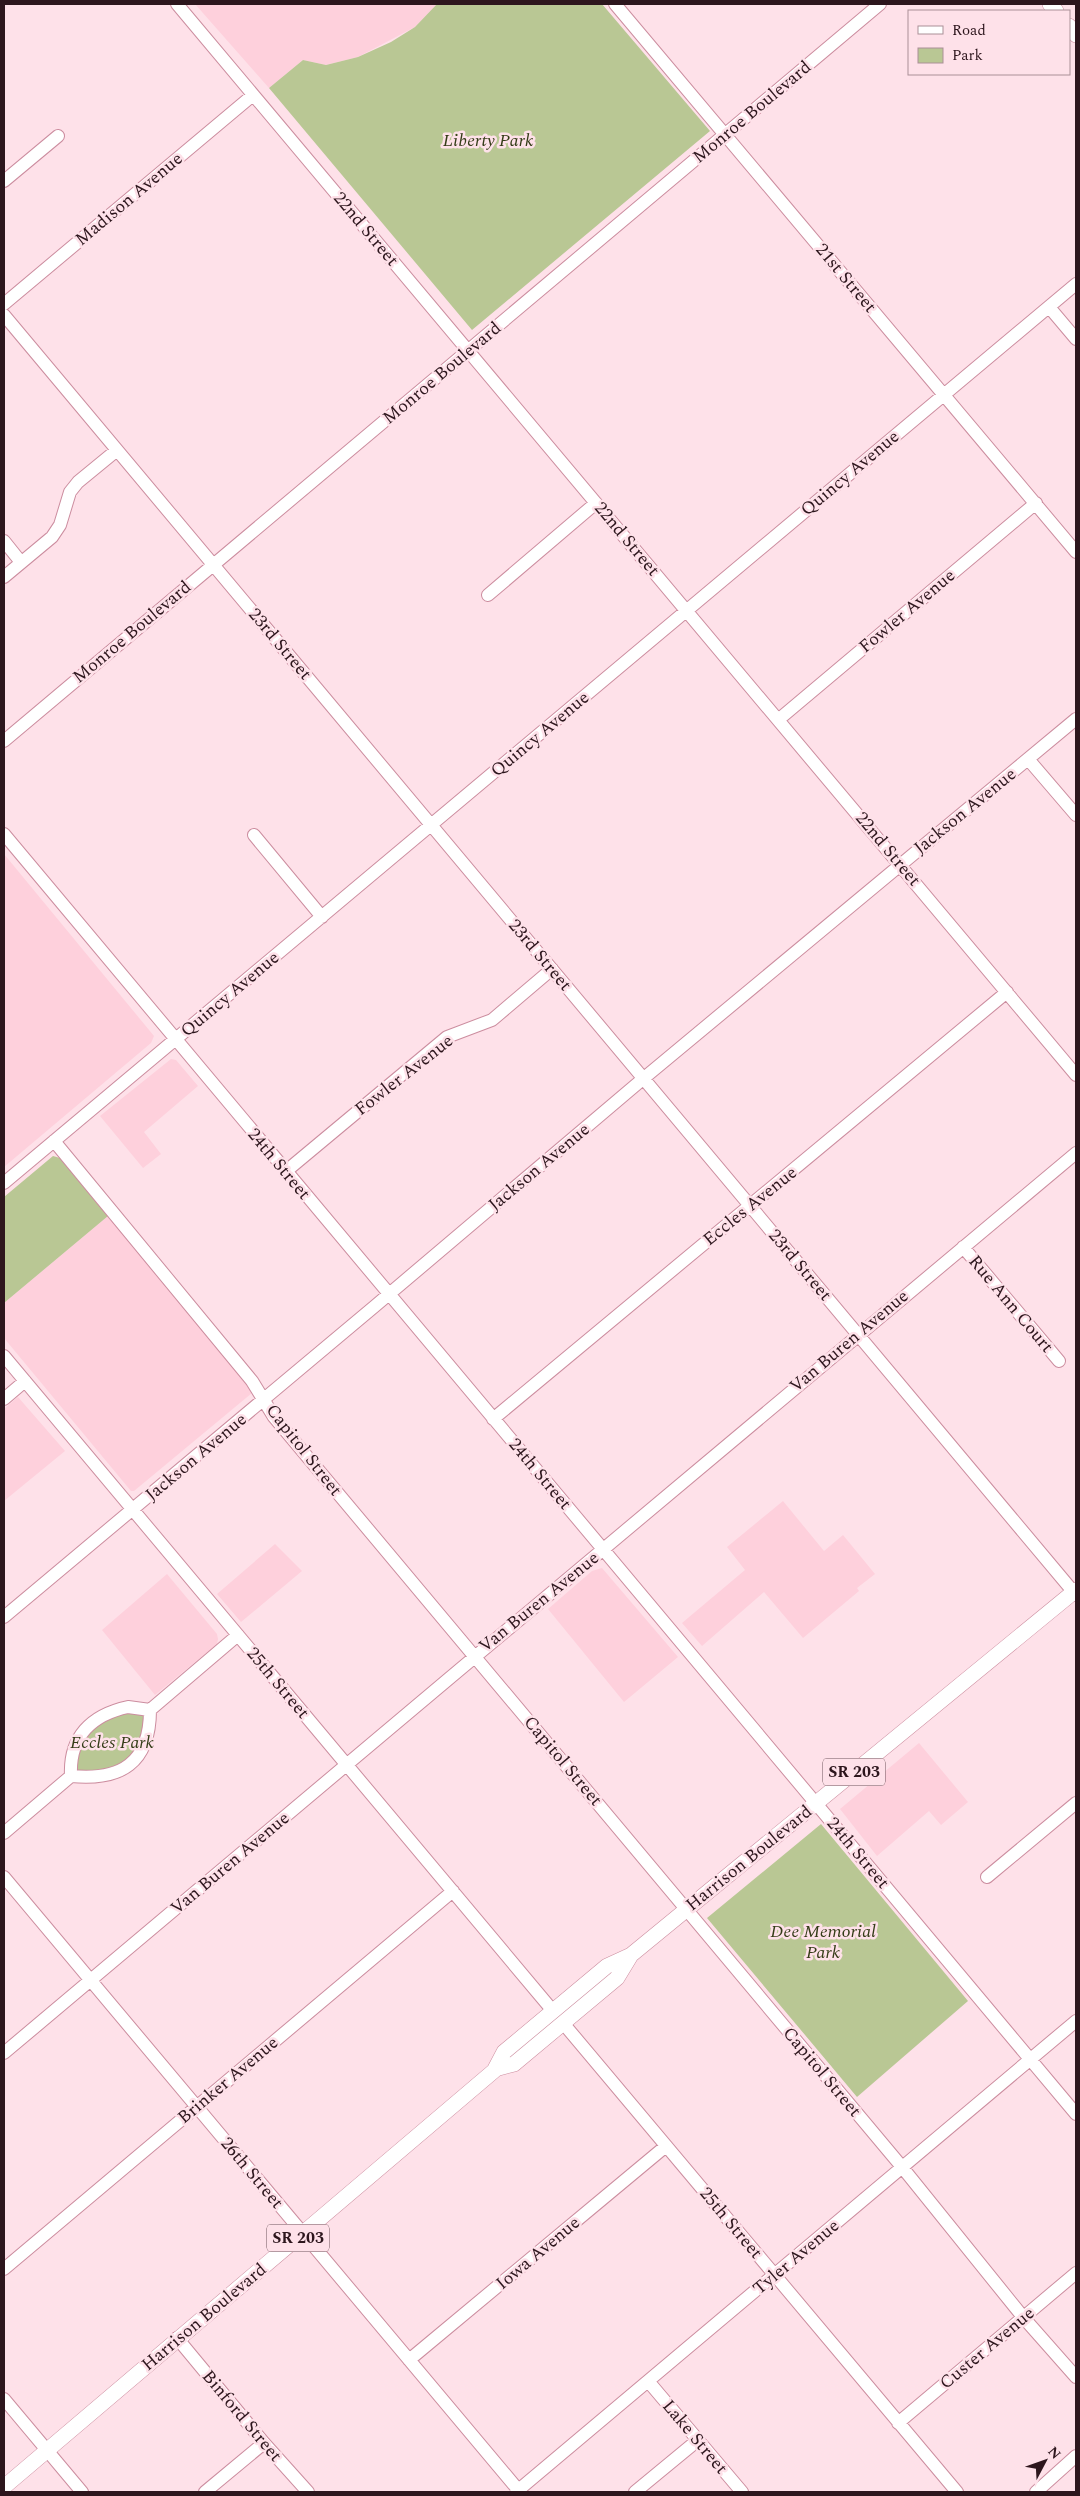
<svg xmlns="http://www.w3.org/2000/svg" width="1080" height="2496" viewBox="0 0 1080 2496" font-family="Spectral,serif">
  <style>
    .built { fill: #fed0dc }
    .park { fill: #b9c794 }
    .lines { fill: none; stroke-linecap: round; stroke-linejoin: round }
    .minor-casing { stroke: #cc8d9f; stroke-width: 14 }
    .major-casing { stroke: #cc8d9f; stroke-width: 16 }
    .minor { stroke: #fff; stroke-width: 12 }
    .major { stroke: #fff; stroke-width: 15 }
    .labels { text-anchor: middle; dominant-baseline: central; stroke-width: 5; stroke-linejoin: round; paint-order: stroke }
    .shield { fill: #fee1e9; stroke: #6c535a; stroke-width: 1 }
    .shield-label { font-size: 16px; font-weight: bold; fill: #2d161d }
    .street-label { font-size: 18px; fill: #2d161d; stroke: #fee1e9 }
    .park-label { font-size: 18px; font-style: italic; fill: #343c17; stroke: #fee1e9 }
  </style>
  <rect width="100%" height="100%" fill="#fee1e9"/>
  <path class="built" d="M195 4H437L415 27 358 57 326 65 303 60 269 88Z
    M4 854 154 1036 151 1043 4 1167Z
    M171 1059 176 1060 198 1086 144 1132 161 1154 143 1168 100 1116Z
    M108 1216 252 1389V1393L134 1491H131L4 1338V1303Z
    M18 1397 65 1451 4 1501V1409Z
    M783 1501 824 1551 843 1535 875 1574 857 1588 859 1591 803 1638 764 1592 702 1646 682 1623 745 1570 727 1547Z
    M275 1544 302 1571 241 1622 217 1594Z
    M602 1568 678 1657 624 1702 548 1609 592 1571Z
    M167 1574 217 1634 218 1639 217 1644 155 1695 102 1630Z
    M919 1743 968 1802 941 1825 929 1811 877 1856 840 1809Z"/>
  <path class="park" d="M437 4H602L710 131 472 330 269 88 303 60 326 65 358 57 391 42 415 27Z
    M53 1156 60 1158 108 1216 4 1303V1197Z
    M125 1711 145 1715 144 1735 130 1757 114 1769 81 1772 76 1770C82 1732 91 1726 125 1711Z
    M821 1824 968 2001 857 2097 707 1918Z"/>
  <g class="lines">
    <defs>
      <path id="minor" d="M177 4 1076 1075
        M615 4 1076 552
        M4 181 58 136
        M4 304 253 95
        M1049 307 1076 339
        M4 315 1076 1595
        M4 541 20 561
        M4 577 52 537 60 525 70 492 78 482 117 450
        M488 595 596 503
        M778 720 1036 503
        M4 741 880 4
        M1028 759 1076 815
        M4 834 1076 2114
        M254 835 322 917
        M54 1141 252 1381 274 1417 902 2167 1023 2317 1076 2377
        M285 1172 447 1037 492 1020 552 969
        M4 1183 1076 284
        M963 1247 1059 1361
        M4 1356 553 2011
        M4 1399 25 1381
        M493 1419 1007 992
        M4 1617 375 1306 644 1078 1076 719
        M128 1707 150 1710C150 1763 121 1781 71 1776 69 1737 91 1715 128 1707Z
        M150 1710 238 1635
        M4 1833 71 1776
        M4 1877 520 2492
        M987 1877 1076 1803
        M563 2023 957 2492
        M4 2053C361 1753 718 1451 1076 1153
        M4 2269 453 1891
        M177 2338 264 2443 308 2492
        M409 2360 666 2146
        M648 2381 742 2492
        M4 2399 82 2492
        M898 2423 1076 2273
        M205 2492 264 2443
        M516 2492 1076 2021
        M635 2492 698 2440
        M1036 2492 1076 2456"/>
      <path id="major" d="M1050 4 1056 11
        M1069 26 1076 35
        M495 2069 504 2052 607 1966 631 1955 1076 1590
        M495 2069 514 2064 617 1978 631 1955
        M4 2487 502 2064"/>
    </defs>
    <use href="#minor" class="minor-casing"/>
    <use href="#major" class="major-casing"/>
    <use href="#minor" class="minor"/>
    <use href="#major" class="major"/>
  </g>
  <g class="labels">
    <g class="shield">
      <rect x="823" y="1758.5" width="62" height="27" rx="4"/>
      <rect x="267" y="2224.5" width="62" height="27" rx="4"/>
    </g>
    <g class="shield-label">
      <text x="854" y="1772">SR 203</text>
      <text x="298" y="2238">SR 203</text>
    </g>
    <g class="street-label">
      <text transform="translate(752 112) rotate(-40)">Monroe Boulevard</text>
      <text transform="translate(129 199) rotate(-40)">Madison Avenue</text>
      <text transform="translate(366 229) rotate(50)">22nd Street</text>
      <text transform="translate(846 278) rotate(50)">21st Street</text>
      <text transform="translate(442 373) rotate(-40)">Monroe Boulevard</text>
      <text transform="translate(850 473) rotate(-40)">Quincy Avenue</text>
      <text transform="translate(627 539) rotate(50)">22nd Street</text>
      <text transform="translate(907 611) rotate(-40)">Fowler Avenue</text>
      <text transform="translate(132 632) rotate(-40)">Monroe Boulevard</text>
      <text transform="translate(280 644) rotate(50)">23rd Street</text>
      <text transform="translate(540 734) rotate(-40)">Quincy Avenue</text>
      <text transform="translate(965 811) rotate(-39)">Jackson Avenue</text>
      <text transform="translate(888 849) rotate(50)">22nd Street</text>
      <text transform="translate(540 955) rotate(50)">23rd Street</text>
      <text transform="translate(230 994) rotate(-40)">Quincy Avenue</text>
      <text transform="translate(404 1075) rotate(-38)">Fowler Avenue</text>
      <text transform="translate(279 1164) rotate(50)">24th Street</text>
      <text transform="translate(539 1167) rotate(-40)">Jackson Avenue</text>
      <text transform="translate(750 1206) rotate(-39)">Eccles Avenue</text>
      <text transform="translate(800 1265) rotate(50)">23rd Street</text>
      <text transform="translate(1011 1304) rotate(50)">Rue Ann Court</text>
      <text transform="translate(849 1341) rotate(-40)">Van Buren Avenue</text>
      <text transform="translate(304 1450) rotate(52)">Capitol Street</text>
      <text transform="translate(196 1457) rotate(-40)">Jackson Avenue</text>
      <text transform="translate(540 1474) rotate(50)">24th Street</text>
      <text transform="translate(539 1602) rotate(-39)">Van Buren Avenue</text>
      <text transform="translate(278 1683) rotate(50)">25th Street</text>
      <text transform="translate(563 1761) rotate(50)">Capitol Street</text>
      <text transform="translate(858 1853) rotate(50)">24th Street</text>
      <text transform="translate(749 1858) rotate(-39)">Harrison Boulevard</text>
      <text transform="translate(230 1863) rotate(-40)">Van Buren Avenue</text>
      <text transform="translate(822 2072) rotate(50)">Capitol Street</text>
      <text transform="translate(228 2080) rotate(-40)">Brinker Avenue</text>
      <text transform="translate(252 2173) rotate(50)">26th Street</text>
      <text transform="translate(731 2223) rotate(50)">25th Street</text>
      <text transform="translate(538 2253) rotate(-40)">Iowa Avenue</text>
      <text transform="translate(796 2257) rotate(-40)">Tyler Avenue</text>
      <text transform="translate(204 2317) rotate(-40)">Harrison Boulevard</text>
      <text transform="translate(987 2348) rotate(-40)">Custer Avenue</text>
      <text transform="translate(242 2416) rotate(50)">Binford Street</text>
      <text transform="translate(695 2437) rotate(50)">Lake Street</text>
    </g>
    <g class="park-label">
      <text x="488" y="140">Liberty Park</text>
      <text x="112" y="1742">Eccles Park</text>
      <text x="823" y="1931">Dee Memorial<tspan x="823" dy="21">Park</tspan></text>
    </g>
  </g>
  <rect width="1080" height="2496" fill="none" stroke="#2d161d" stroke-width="10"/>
  <rect x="908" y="10" width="162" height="65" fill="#fee1e9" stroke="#aa9097"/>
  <rect x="918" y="26" width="25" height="8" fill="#ffffff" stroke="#aa9097"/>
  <text x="952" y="35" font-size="15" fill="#2d161d">Road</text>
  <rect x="918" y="48" width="25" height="15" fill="#b9c794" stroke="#aa9097"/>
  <text x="952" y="60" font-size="15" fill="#2d161d">Park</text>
  <g transform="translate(1045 2461) rotate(49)" stroke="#fee1e9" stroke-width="4" paint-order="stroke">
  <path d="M0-4L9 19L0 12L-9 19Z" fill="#2d161d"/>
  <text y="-8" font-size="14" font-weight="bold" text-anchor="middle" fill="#2d161d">N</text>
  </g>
</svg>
